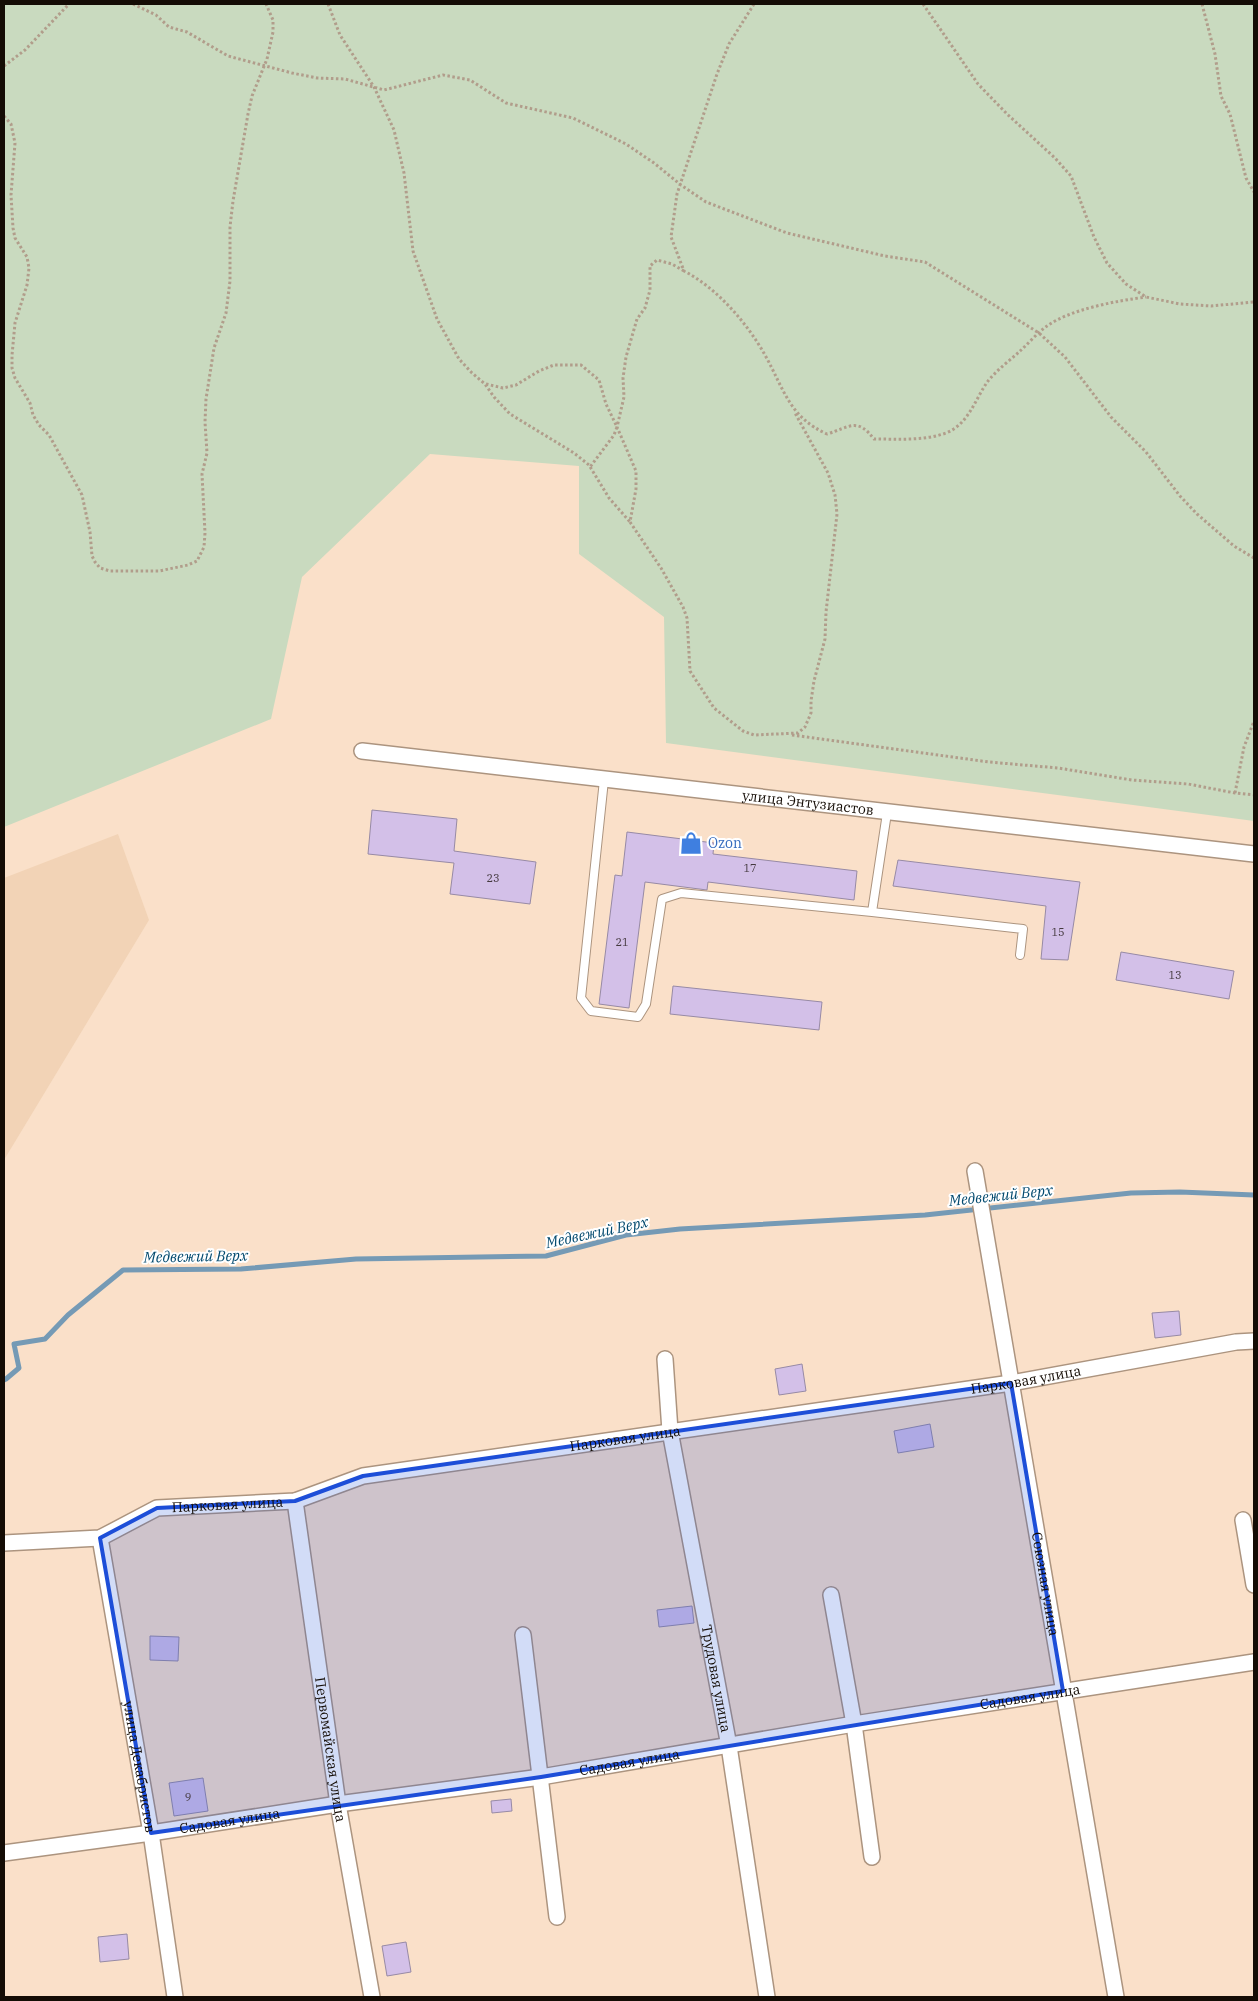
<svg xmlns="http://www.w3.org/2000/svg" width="1258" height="2001" viewBox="0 0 1258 2001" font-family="'IBM Plex Serif',serif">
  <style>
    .built { fill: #f2d3b6 }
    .green { fill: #c9dabf }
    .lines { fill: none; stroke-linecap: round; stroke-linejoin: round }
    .stream { stroke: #759ab5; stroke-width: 5 }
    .building { fill: #d3c0e8; stroke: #978aa5 }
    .service-casing { stroke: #ac947f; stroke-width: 10 }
    .minor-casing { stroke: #ac947f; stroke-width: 18 }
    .path { stroke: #b19d8b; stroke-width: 3; stroke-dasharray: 2.5 2.5; stroke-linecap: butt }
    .service { stroke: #fff; stroke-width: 8 }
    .minor { stroke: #fff; stroke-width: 15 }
    .marked { fill: #1d4ed8; fill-opacity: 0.2; stroke: #1d4ed8; stroke-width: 4; stroke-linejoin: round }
    .labels { text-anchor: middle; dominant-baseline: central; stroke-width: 4; stroke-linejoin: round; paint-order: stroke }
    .number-label { font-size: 11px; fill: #44393e }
    .street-label { font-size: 14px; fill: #140c05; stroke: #fff }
    .shop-label { font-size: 14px; fill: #366cbe; stroke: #fff; text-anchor: start }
    .water-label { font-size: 15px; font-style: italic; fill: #034a6f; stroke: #fff }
  </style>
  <rect width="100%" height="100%" fill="#fae0c9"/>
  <path class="built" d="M118 834 149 920 4 1160V878Z"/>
  <path class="green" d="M4 4H1254V821L666 743 664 617 579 554V466L430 454 302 577 271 719 4 827Z"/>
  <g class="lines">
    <path class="stream" d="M4 1380 6 1379 19 1368 14 1344 45 1339 68 1315 123 1270 241 1269 356 1259 546 1256 626 1235 680 1229 925 1215 1131 1193 1180 1192 1254 1195"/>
  </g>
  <path class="building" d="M372 810 457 819 454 851 536 862 530 904 450 894 454 863 368 854Z
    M627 832 714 843 713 854 857 871 854 900 708 882 707 890 645 882 629 1008 599 1004 615 875 622 876Z
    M898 860 1080 882 1068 960 1041 959 1046 906 893 886Z
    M1121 952 1234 971 1229 999 1116 980Z
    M673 986 822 1002 819 1030 670 1014Z
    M1179 1311 1181 1335 1155 1338 1152 1313Z
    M802 1364 806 1391 779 1395 775 1369Z
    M930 1424 934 1447 898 1453 894 1431Z
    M692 1606 694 1623 659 1627 657 1610Z
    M150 1636 179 1637 178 1661 150 1660Z
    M203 1778 208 1811 174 1816 169 1783Z
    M511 1799 512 1811 492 1813 491 1801Z
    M127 1934 129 1959 100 1962 98 1937Z
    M406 1942 411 1972 387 1976 382 1946Z"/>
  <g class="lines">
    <defs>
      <path id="service" d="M604 780 581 998 591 1011 638 1017 646 1004 662 899 681 893 872 912 887 813
        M872 912 1023 929 1020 955"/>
      <g id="minor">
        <path id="s1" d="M362 751 1254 854"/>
        <path id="s2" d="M975 1171 1116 1997"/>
        <path id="s3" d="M665 1359 670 1431 729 1746 767 1997"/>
        <path id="s4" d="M295 1501 338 1804 372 1997"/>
        <path d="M1243 1520 1254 1585"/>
        <path id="s5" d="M100 1538 151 1833 175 1997"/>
        <path id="s6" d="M4 1543 100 1538 157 1508 295 1501 363 1476 1011 1383 1236 1342 1254 1341"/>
        <path d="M831 1595 854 1724 872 1857"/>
        <path d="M523 1635 557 1917"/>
        <path id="s7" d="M4 1853 151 1833 338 1804 541 1777 854 1724 1254 1662"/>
      </g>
    </defs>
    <use href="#service" class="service-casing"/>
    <use href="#minor" class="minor-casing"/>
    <path class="path" d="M133 4 156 15 169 27 187 32 228 56 292 73 317 78 345 79 384 90 443 75 470 80 506 103 573 118 626 144 654 163 681 185 706 202 787 233 885 256 925 262 1039 333 1065 357 1111 417 1146 452 1180 496 1197 514 1234 546 1254 558
      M328 4 340 35 374 87 394 130 404 173 413 251 437 319 459 359 472 373 485 384 494 397 510 414 574 453 589 465 609 498 630 522
      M754 4 729 44 717 74 677 194 671 237 684 271C717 288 747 323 765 355 784 389 789 417 827 434 850 427 857 417 874 439 897 439 924 441 946 433 969 424 975 399 988 381 997 370 1009 361 1019 352 1028 344 1037 333 1047 326 1071 309 1116 301 1146 297
      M923 4 978 84 1007 114 1055 158 1071 176 1094 237 1107 263 1126 284 1146 297 1180 304 1211 306 1254 302
      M1202 4 1215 54 1221 96 1230 114 1246 178 1254 192
      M4 66 25 50 69 4
      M4 116 11 124 15 143 11 195 13 228 15 238 27 257 29 268 27 285 15 323 12 355V368L15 378 30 403 33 415 39 425 49 435 82 495 90 532 92 556 95 562 100 568 110 571H159L188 565 197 561 204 547 205 533 202 474 207 453 205 422 206 399 214 348 226 313 230 281V227L233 201 248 114 252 96 267 59 273 32V20L266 4
      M684 271 672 264 657 260 650 266V290L645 308 637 319 626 357 623 378 624 397 617 427 636 471V489L630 522 661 568 683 607 687 618 690 671 714 708 743 731 754 735 798 733 805 727 811 713V701L814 681 825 639 826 612 837 514 835 495 828 473 795 413
      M486 384 503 388 516 385 539 371 554 365H581L599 380 606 404 617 427 614 435 590 467
      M792 735 989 762 1058 768 1132 780 1188 784 1235 793 1254 795
      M1235 793 1244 747 1254 721"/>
    <use href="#service" class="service"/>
    <use href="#minor" class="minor"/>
  </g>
  <path class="marked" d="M1011 1383 1063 1691 541 1777 151 1833 100 1538 157 1508 295 1501 363 1476Z"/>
  <defs>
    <symbol id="shop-bare" viewBox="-9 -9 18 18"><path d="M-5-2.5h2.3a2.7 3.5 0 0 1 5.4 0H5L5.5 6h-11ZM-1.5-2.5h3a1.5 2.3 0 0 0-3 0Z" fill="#3f7fe0" stroke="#fff" stroke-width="2.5" paint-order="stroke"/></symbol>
  </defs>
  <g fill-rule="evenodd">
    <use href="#shop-bare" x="675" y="827" width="32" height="32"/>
  </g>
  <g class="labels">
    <g class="number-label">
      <text x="750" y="868">17</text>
      <text x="493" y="878">23</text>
      <text x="1058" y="932">15</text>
      <text x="622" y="942">21</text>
      <text x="1175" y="975">13</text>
      <text x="188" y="1797">9</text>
    </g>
    <g class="street-label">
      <text stroke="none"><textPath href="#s1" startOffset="449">улица Энтузиастов</textPath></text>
      <text stroke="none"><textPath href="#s6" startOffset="1041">Парковая улица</textPath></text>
      <text stroke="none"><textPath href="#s6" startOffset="636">Парковая улица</textPath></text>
      <text stroke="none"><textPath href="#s6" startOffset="231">Парковая улица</textPath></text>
      <text stroke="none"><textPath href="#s2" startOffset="419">Союзная улица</textPath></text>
      <text stroke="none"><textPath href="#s3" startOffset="324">Трудовая улица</textPath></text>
      <text stroke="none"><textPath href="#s7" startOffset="1038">Садовая улица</textPath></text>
      <text stroke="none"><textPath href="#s4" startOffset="251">Первомайская улица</textPath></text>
      <text stroke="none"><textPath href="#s7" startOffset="632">Садовая улица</textPath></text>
      <text stroke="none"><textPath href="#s5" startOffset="232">улица Декабристов</textPath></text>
      <text stroke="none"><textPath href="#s7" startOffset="228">Садовая улица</textPath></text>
    </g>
    <g class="shop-label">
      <text x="708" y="843">Ozon</text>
    </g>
    <g class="water-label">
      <text transform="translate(1001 1195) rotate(-6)">Медвежий Верх</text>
      <text transform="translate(597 1232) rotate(-12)">Медвежий Верх</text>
      <text transform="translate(196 1256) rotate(-1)">Медвежий Верх</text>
    </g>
  </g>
  <rect width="1258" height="2001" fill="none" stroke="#140c05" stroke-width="10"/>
</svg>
